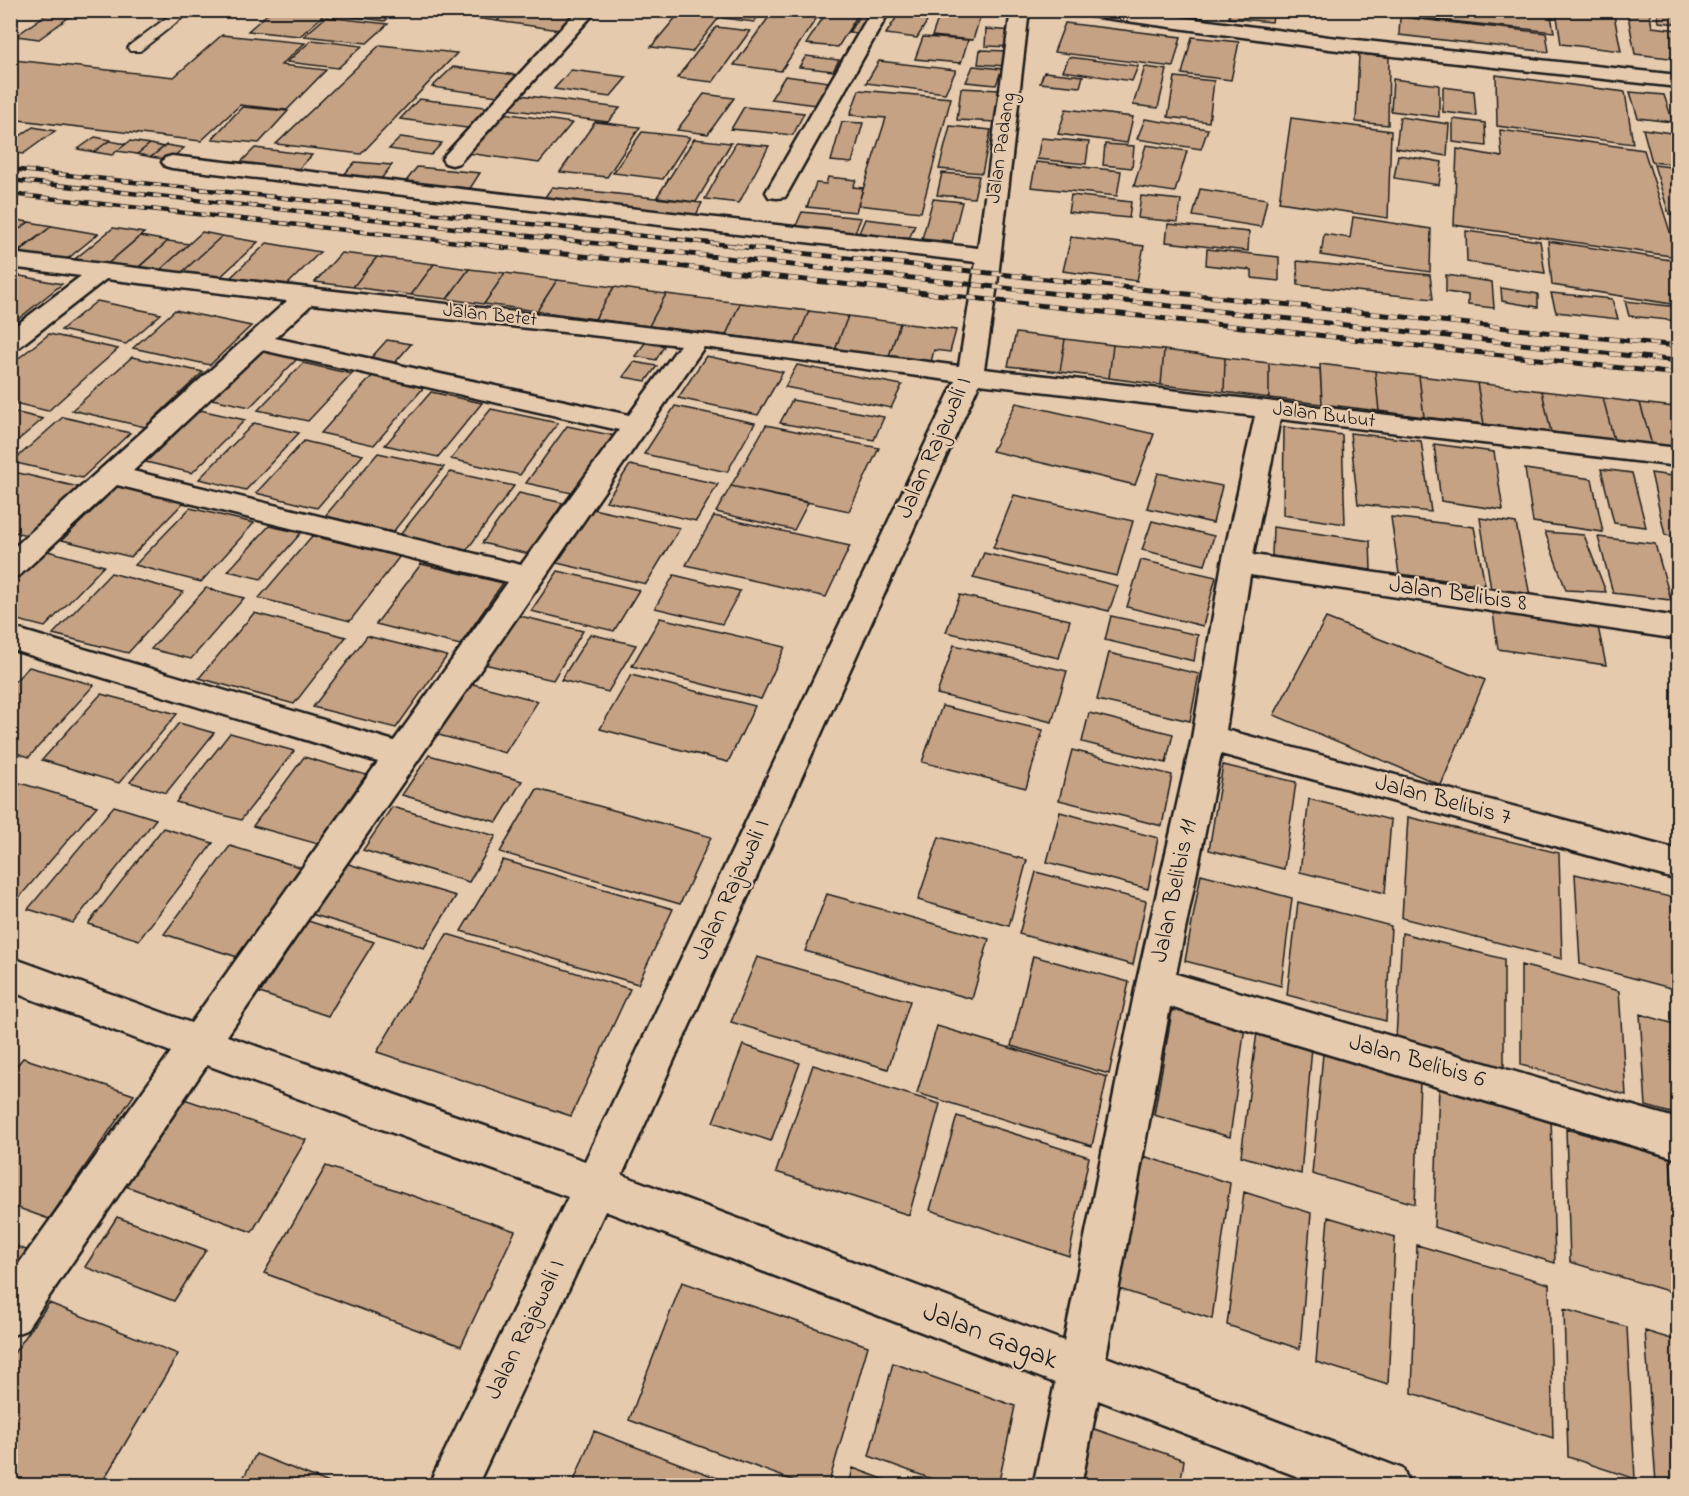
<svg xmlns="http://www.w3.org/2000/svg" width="1689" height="1496" viewBox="0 0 1689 1496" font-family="'Indie Flower',sans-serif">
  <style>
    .building { fill: #c5a283; stroke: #1c1c1c; stroke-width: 1.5 }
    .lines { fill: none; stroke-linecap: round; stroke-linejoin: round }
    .service-casing { stroke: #1c1c1c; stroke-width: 4 }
    .minor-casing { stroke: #1c1c1c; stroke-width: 5 }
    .service { fill: #e6caad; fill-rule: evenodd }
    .minor { fill: #e6caad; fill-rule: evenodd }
    .rail-far1-casing { stroke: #1c1c1c; stroke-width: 4.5 }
    .rail-casing { stroke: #1c1c1c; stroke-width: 5 }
    .rail-far1 { stroke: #e6caad; stroke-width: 3; stroke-dasharray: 8; stroke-linecap: butt }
    .rail { stroke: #e6caad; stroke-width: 4; stroke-dasharray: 10; stroke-linecap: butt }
    .labels { text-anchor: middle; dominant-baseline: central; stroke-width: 4.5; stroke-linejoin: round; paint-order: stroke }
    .far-street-label { font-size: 20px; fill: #1c1c1c; stroke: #e6caad }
    .street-label { font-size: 24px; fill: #1c1c1c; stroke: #e6caad }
    .near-street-label { font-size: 28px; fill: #1c1c1c; stroke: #e6caad }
  </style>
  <rect width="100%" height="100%" fill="#e6caad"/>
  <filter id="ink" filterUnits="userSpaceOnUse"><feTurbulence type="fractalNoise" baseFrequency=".0167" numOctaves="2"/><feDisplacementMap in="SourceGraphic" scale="12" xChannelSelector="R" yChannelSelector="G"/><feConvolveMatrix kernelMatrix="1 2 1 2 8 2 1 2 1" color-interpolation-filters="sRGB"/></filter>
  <g filter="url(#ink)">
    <path class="building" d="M52 10 76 12 39 39 16 36Z
      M272 10H293L325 14 300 36 248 31Z
      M336 10H397L385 21 332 14Z
      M414 10H508L497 21Z
      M509 10H579L559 30 497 21Z
      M682 10H725L692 52 651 47Z
      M730 10H763L754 22 723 18Z
      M774 10H822L781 71 734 65Z
      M828 10 859 13 838 47 806 44Z
      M863 10 875 12 861 34 849 32Z
      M901 10H934L917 38 886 34Z
      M941 10 981 14 973 40 932 36Z
      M1230 10H1274L1272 22 1229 18Z
      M1365 10H1550L1554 32 1365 12Z
      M1556 10H1613L1621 51 1561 44Z
      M1627 10H1649L1652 27 1678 30V59L1635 54Z
      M1657 10H1678V24L1659 22Z
      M326 17 388 24 367 43 304 36Z
      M1400 17 1546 33 1549 52 1399 35Z
      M1065 23 1181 37 1173 67 1054 52Z
      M716 27 750 31 713 82 677 78Z
      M986 29 1015 31 1014 47 985 46Z
      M222 35 305 43 281 65 326 70 287 110 240 105 201 141 10 119V63L14 60 174 77Z
      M923 37 968 40 961 63 915 59Z
      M1192 37 1239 42 1231 80 1182 74Z
      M312 40 362 46 338 68 287 62Z
      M380 45 457 53 361 154 276 144Z
      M980 50 1008 51 1007 66 978 64Z
      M1359 54 1389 57 1388 125 1356 122Z
      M806 56 839 60 833 71 799 67Z
      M1069 57 1138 66 1132 81 1063 71Z
      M879 61 956 70 945 93 866 83Z
      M973 66 1002 69 996 85 966 82Z
      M453 67 517 75 498 96 432 87Z
      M1145 67 1167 70 1158 108 1133 105Z
      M571 70 627 77 610 97 554 89Z
      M1044 72 1083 76 1080 87 1040 83Z
      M1496 75 1625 92 1633 144 1497 126Z
      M785 76 837 83 823 106 771 99Z
      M1175 77 1214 81 1209 122 1168 117Z
      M1393 79 1439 85V117L1391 111Z
      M1443 87 1474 91 1476 116 1443 112Z
      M961 88 999 90 996 122 957 120Z
      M859 90 951 98 921 212 858 205 886 118 850 115Z
      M1630 92 1664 95 1673 122 1638 118Z
      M704 94 734 98 708 134 677 130Z
      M520 95 620 108 608 122 507 109Z
      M419 99 493 108 474 129 400 119Z
      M242 107 288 111 259 143 212 139Z
      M744 107 804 113 793 135 731 129Z
      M1066 109 1133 117 1127 143 1058 134Z
      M503 113 572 123 539 163 467 153Z
      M1400 117 1449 124 1447 156 1396 148Z
      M1291 118 1391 131 1388 218 1279 202Z
      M1145 119 1208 129 1201 149 1137 139Z
      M1453 119 1485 123 1486 146 1453 142Z
      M595 122 640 127 607 177 560 172Z
      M842 122 863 123 852 163 831 161Z
      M950 126 991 130 982 173 939 169Z
      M33 127 55 131 23 154 10 152V143Z
      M1643 129 1678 134V165L1652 162Z
      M1500 130 1644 150 1678 257 1454 225 1457 149 1502 157Z
      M642 132 690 137 663 179 613 173Z
      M95 137 110 140 94 152 78 149Z
      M401 137 442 143 431 155 389 149Z
      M1041 138 1089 142 1086 164 1037 159Z
      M694 139 731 143 696 202 657 197Z
      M109 141 126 144 112 155 94 152Z
      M130 141 150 144 137 154 117 151Z
      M736 143 769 146 739 203 705 199Z
      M150 144 164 147 151 157 137 154Z
      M1105 144 1134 146 1132 168 1103 165Z
      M166 145 184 148 169 160 151 157Z
      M1146 145 1187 151 1175 192 1134 186Z
      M255 148 312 155 297 171 239 164Z
      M1398 155 1442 162 1439 185 1394 178Z
      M355 162 392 165 380 180 343 176Z
      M1036 162 1121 171 1117 196 1031 187Z
      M1654 165 1678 168V215L1669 214Z
      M417 167 480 173 469 190 404 184Z
      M942 173 979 176 974 198 937 195Z
      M828 177 856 180 853 187 863 188 856 212 807 207 816 183 826 184Z
      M552 187 702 203 695 217 543 200Z
      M1200 189 1267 199 1261 227 1193 216Z
      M1071 195 1131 202 1129 218 1068 212Z
      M1141 196 1181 200 1178 222 1138 218Z
      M933 199 962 202 952 242 922 239Z
      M802 212 861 218 854 235 795 228Z
      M1353 217 1431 229 1430 272 1321 255 1324 234 1350 238Z
      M10 219 29 222 10 236Z
      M865 219 915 225 909 239 859 233Z
      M29 222 52 226 10 257V236Z
      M1168 224 1249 232 1248 251 1166 242Z
      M52 226 98 234 60 265 14 256Z
      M113 228 144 233 105 266 70 263Z
      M1466 231 1540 241 1545 273 1467 262Z
      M202 232 222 236 179 275 159 271Z
      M140 236 168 241 134 271 105 266Z
      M222 236 258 242 216 281 179 275Z
      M1071 237 1144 246 1137 281 1063 271Z
      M168 241 189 244 159 271 138 268Z
      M1548 241 1677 261 1678 305 1552 285Z
      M267 243 320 252 282 290 228 280Z
      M1207 249 1279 257V281L1252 278V270L1206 265Z
      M341 253 377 257 353 287 315 282Z
      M377 257 434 264 411 295 353 287Z
      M1297 261 1430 275 1433 299 1298 285Z
      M434 264 469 269 447 299 411 295Z
      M469 269 505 273 484 304 447 299Z
      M505 273 557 280 537 311 484 304Z
      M10 274 62 284 12 324Z
      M1446 275 1492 282 1494 308 1468 305V295L1446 292Z
      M557 280 614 287 595 319 537 311Z
      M614 287 666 294 649 326 595 319Z
      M1501 288 1538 294V307L1502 301Z
      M1551 293 1612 299 1618 319 1556 312Z
      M666 294 740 303 726 335 649 326Z
      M97 301 161 314 126 344 61 330Z
      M1625 301 1678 307V321L1629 316Z
      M740 303 809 311 795 344 726 335Z
      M175 310 251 326 210 365 133 348Z
      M809 311 848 316 835 350 795 344Z
      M848 316 900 323 889 356 835 350Z
      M900 323 956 330 950 352 934 350 931 362 889 356Z
      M1016 333 1065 339 1060 372 1008 366Z
      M49 334 118 349 48 411 10 402V365Z
      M1065 339 1113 345 1109 378 1060 372Z
      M387 340 411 344 393 365 369 360Z
      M645 343 664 346 656 360 635 356Z
      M1113 345 1164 350 1161 385 1109 378Z
      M257 350 298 358 250 407 207 398Z
      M1164 350 1225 358 1224 392 1161 385Z
      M706 356 783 372 758 415 678 398Z
      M132 357 203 372 145 427 72 410Z
      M1225 358 1269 363V398L1224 392Z
      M634 362 657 366 646 381 623 377Z
      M303 363 352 374 308 421 258 410Z
      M1269 363 1320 369 1322 404 1269 398Z
      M1320 364 1375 371 1379 411 1322 404Z
      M797 365 902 385 891 408 785 387Z
      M1375 371 1419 376 1424 417 1379 411Z
      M373 375 425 386 374 445 321 433Z
      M1419 376 1477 383 1484 424 1424 417Z
      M1477 383 1542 391 1551 432 1484 424Z
      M1542 391 1603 398 1614 440 1551 432Z
      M431 392 482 403 438 457 385 445Z
      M1603 398 1640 403 1652 445 1614 440Z
      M792 400 884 417 874 440 780 423Z
      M1016 403 1154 434 1135 485 992 451Z
      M1640 403 1675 407 1678 418V448L1652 445Z
      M675 406 755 423 727 472 644 454Z
      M491 409 558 423 520 475 451 459Z
      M200 410 245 420 192 473 146 462Z
      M10 411 43 419 10 447Z
      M63 417 130 433 82 478 12 462Z
      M254 423 299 433 246 490 199 479Z
      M766 425 879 448 849 511 731 486Z
      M567 426 620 437 581 495 526 483Z
      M1284 427 1342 435 1345 524 1283 515Z
      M1350 433 1421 441 1431 512 1358 504Z
      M304 441 363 455 317 508 256 493Z
      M1434 444 1494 452 1503 510 1441 501Z
      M378 453 444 467 393 532 325 516Z
      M630 465 718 484 696 521 606 501Z
      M1525 469 1592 479 1603 532 1533 522Z
      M1601 469 1632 473 1646 527 1614 523Z
      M10 471 82 488 31 536 10 531Z
      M450 472 514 486 466 551 400 535Z
      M1158 473 1222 486 1213 523 1147 508Z
      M1651 473 1678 477V537L1665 535Z
      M119 485 185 501 131 557 62 540Z
      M731 486 808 503 794 530 716 512Z
      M519 493 563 503 529 554 482 543Z
      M1014 495 1133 521 1117 576 993 548Z
      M190 508 254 523 201 582 135 565Z
      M593 509 680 528 646 584 557 563Z
      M714 516 850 546 826 597 686 565Z
      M1391 517 1474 527 1485 585 1399 574Z
      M1480 518 1516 523 1531 601 1492 596Z
      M1152 521 1214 536 1205 565 1142 550Z
      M269 526 301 533 261 579 228 571Z
      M1273 527 1370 541 1371 570 1272 556Z
      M1545 532 1584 535 1606 592 1566 590Z
      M312 536 400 556 350 621 259 598Z
      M1598 537 1655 544 1671 600 1613 593Z
      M1671 548 1678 549V574Z
      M40 549 104 566 45 627 10 618V579Z
      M984 553 1118 586 1109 611 973 578Z
      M1141 560 1216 577 1203 626 1127 607Z
      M421 564 503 583 460 645 376 624Z
      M558 571 639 590 614 631 531 611Z
      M111 573 183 592 128 653 53 634Z
      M674 575 740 591 722 624 655 608Z
      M206 588 244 598 191 659 151 649Z
      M960 595 1070 620 1059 658 946 632Z
      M1493 612 1598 627 1606 665 1498 649Z
      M254 613 346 637 294 704 199 678Z
      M516 615 583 631 553 680 484 664Z
      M1111 616 1198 635 1194 661 1105 640Z
      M660 618 785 647 761 699 632 666Z
      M1326 618 1485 680 1441 785 1274 715Z
      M590 634 636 645 608 692 561 680Z
      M367 636 447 656 396 728 313 707Z
      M954 645 1067 671 1052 722 937 694Z
      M1109 653 1199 674 1190 721 1097 700Z
      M29 667 94 685 29 757 10 751V686Z
      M631 675 755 706 728 762 600 729Z
      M469 683 538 701 505 753 435 734Z
      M101 694 177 714 119 783 42 760Z
      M942 706 1043 730 1026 788 922 762Z
      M1089 713 1173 734 1166 763 1082 742Z
      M179 723 214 733 166 793 130 782Z
      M230 733 294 751 241 820 176 802Z
      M1072 750 1172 775 1162 826 1059 800Z
      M429 755 522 781 497 822 402 795Z
      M304 757 366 775 318 844 253 826Z
      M1223 765 1296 782 1284 869 1209 850Z
      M20 783 97 806 17 900 10 898V793Z
      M537 789 711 837 680 904 500 852Z
      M1309 799 1391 820 1385 893 1300 872Z
      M114 806 156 819 73 923 28 909Z
      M392 807 496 836 469 882 363 850Z
      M1060 812 1158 838 1148 889 1047 862Z
      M1408 817 1559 853 1562 959 1402 918Z
      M163 828 213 843 139 940 88 924Z
      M939 837 1027 860 1009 926 918 900Z
      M230 846 306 869 244 959 164 934Z
      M503 860 673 909 638 984 461 931Z
      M345 863 456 896 424 948 311 914Z
      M1036 872 1146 901 1133 965 1019 934Z
      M1201 874 1292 898 1281 986 1185 961Z
      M1575 874 1678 899V990L1580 964Z
      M827 894 989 939 972 999 805 951Z
      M1298 902 1391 926 1386 1021 1287 995Z
      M308 921 374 942 328 1016 260 993Z
      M1402 933 1504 959V1068L1396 1039Z
      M447 934 630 989 571 1116 377 1052Z
      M1033 956 1129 982 1109 1074 1011 1046Z
      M757 957 910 1001 888 1069 731 1022Z
      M1521 965 1619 991 1626 1095 1521 1065Z
      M1173 1006 1245 1026 1230 1137 1154 1115Z
      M1640 1014 1678 1025V1115L1646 1106Z
      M937 1026 1107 1077 1092 1146 917 1093Z
      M1257 1032 1312 1047 1301 1174 1241 1156Z
      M743 1045 800 1063 771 1141 713 1122Z
      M1323 1054 1420 1081 1415 1204 1312 1174Z
      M23 1058 134 1095 49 1219 10 1205V1074Z
      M813 1065 940 1104 909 1215 776 1172Z
      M1439 1086 1551 1117 1555 1263 1434 1227Z
      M181 1098 306 1140 252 1232 123 1185Z
      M957 1116 1089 1157 1069 1256 930 1210Z
      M1566 1129 1670 1158 1678 1262V1294L1570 1262Z
      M1143 1156 1230 1183 1212 1319 1119 1289Z
      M326 1166 515 1231 461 1346 264 1273Z
      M1244 1192 1311 1213 1300 1349 1227 1325Z
      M117 1217 206 1250 174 1301 85 1267Z
      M1328 1217 1395 1237 1388 1384 1316 1362Z
      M10 1244 40 1255 10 1298Z
      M1417 1245 1549 1284 1553 1438 1412 1393Z
      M682 1282 868 1346 828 1486H808L629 1420Z
      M49 1303 178 1354 100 1486H10V1359Z
      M1564 1309 1627 1327 1635 1479 1568 1457Z
      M1645 1331 1678 1341V1486L1656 1483Z
      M893 1363 1015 1406 998 1486H951L869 1456Z
      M1080 1424 1184 1460 1180 1486H1069Z
      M594 1431 738 1486H572Z
      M256 1454 337 1486H239Z
      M853 1468 902 1486H849Z"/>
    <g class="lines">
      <defs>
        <path id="service" d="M177 10H192L140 51H130L128 48 130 45Z"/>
        <path id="minor" d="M578 10H597L459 163 452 165 445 163 442 159 445 155Z
          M872 10H890L788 192 785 197 777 198 769 197 766 192Z
          M1011 10H1029L997 285 984 369 1678 448V466L1280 419 1253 555 1678 617V639L1250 575 1226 730 1678 850V880L1221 754 1176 974 1678 1119V1159L1170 1007 1106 1357 1403 1469 1410 1486H1322L1098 1400 1081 1486H1033L1055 1383 605 1211 477 1486H428L568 1197 207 1065 26 1330 10 1336V1276L171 1052 10 991V957L191 1023 378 762 10 649V627L394 741 508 582 117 485 20 575 10 578V551L287 301 106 279 19 347 10 349V330L81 276 10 267V253C326 291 643 325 959 366L976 262 172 168 165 166 162 162 165 158 172 156 978 248ZM312 304 680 345 629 415 275 338ZM704 347 955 381 585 1161 227 1036ZM262 350 619 430 521 565 133 471ZM979 384 1255 416 1222 563 1192 738 1136 985 1064 1341 622 1175Z
          M1074 10H1127L1329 37 1678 75V87L1329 49 1083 15Z"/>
      </defs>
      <use href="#service" class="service-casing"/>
      <use href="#minor" class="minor-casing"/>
      <use href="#service" class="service"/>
      <use href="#minor" class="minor"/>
      <defs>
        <path id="rail-far1" d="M10 169 748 247
          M10 180 630 247
          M10 194 504 247"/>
        <path id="rail" d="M490 246 1678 374
          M616 246 1678 361
          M734 246 1678 346"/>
      </defs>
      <use href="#rail-far1" class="rail-far1-casing"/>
      <use href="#rail" class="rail-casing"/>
      <use href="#rail-far1" class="rail-far1"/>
      <use href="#rail" class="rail"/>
    </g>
  </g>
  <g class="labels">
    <g class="far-street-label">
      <text transform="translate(1002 148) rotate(-82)">Jalan Padang</text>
      <text transform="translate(490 316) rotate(6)">Jalan Betet</text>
      <text transform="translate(1324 416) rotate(7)">Jalan Bubut</text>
    </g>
    <g class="street-label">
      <text transform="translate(935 448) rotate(-66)">Jalan Rajawali I</text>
      <text transform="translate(1458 595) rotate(8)">Jalan Belibis 8</text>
      <text transform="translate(1443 801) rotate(15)">Jalan Belibis 7</text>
      <text transform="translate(732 890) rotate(-65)">Jalan Rajawali I</text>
      <text transform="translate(1175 891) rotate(-78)">Jalan Belibis 11</text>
      <text transform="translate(1417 1062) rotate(16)">Jalan Belibis 6</text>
      <text transform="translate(526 1330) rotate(-64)">Jalan Rajawali I</text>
    </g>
    <g class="near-street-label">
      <text transform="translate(990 1337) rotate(21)">Jalan Gagak</text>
    </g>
  </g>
  <rect width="1689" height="1496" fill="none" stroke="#e6caad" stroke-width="36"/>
  <rect x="18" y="18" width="1653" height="1460" fill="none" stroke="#1c1c1c" stroke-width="2" filter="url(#ink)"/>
</svg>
